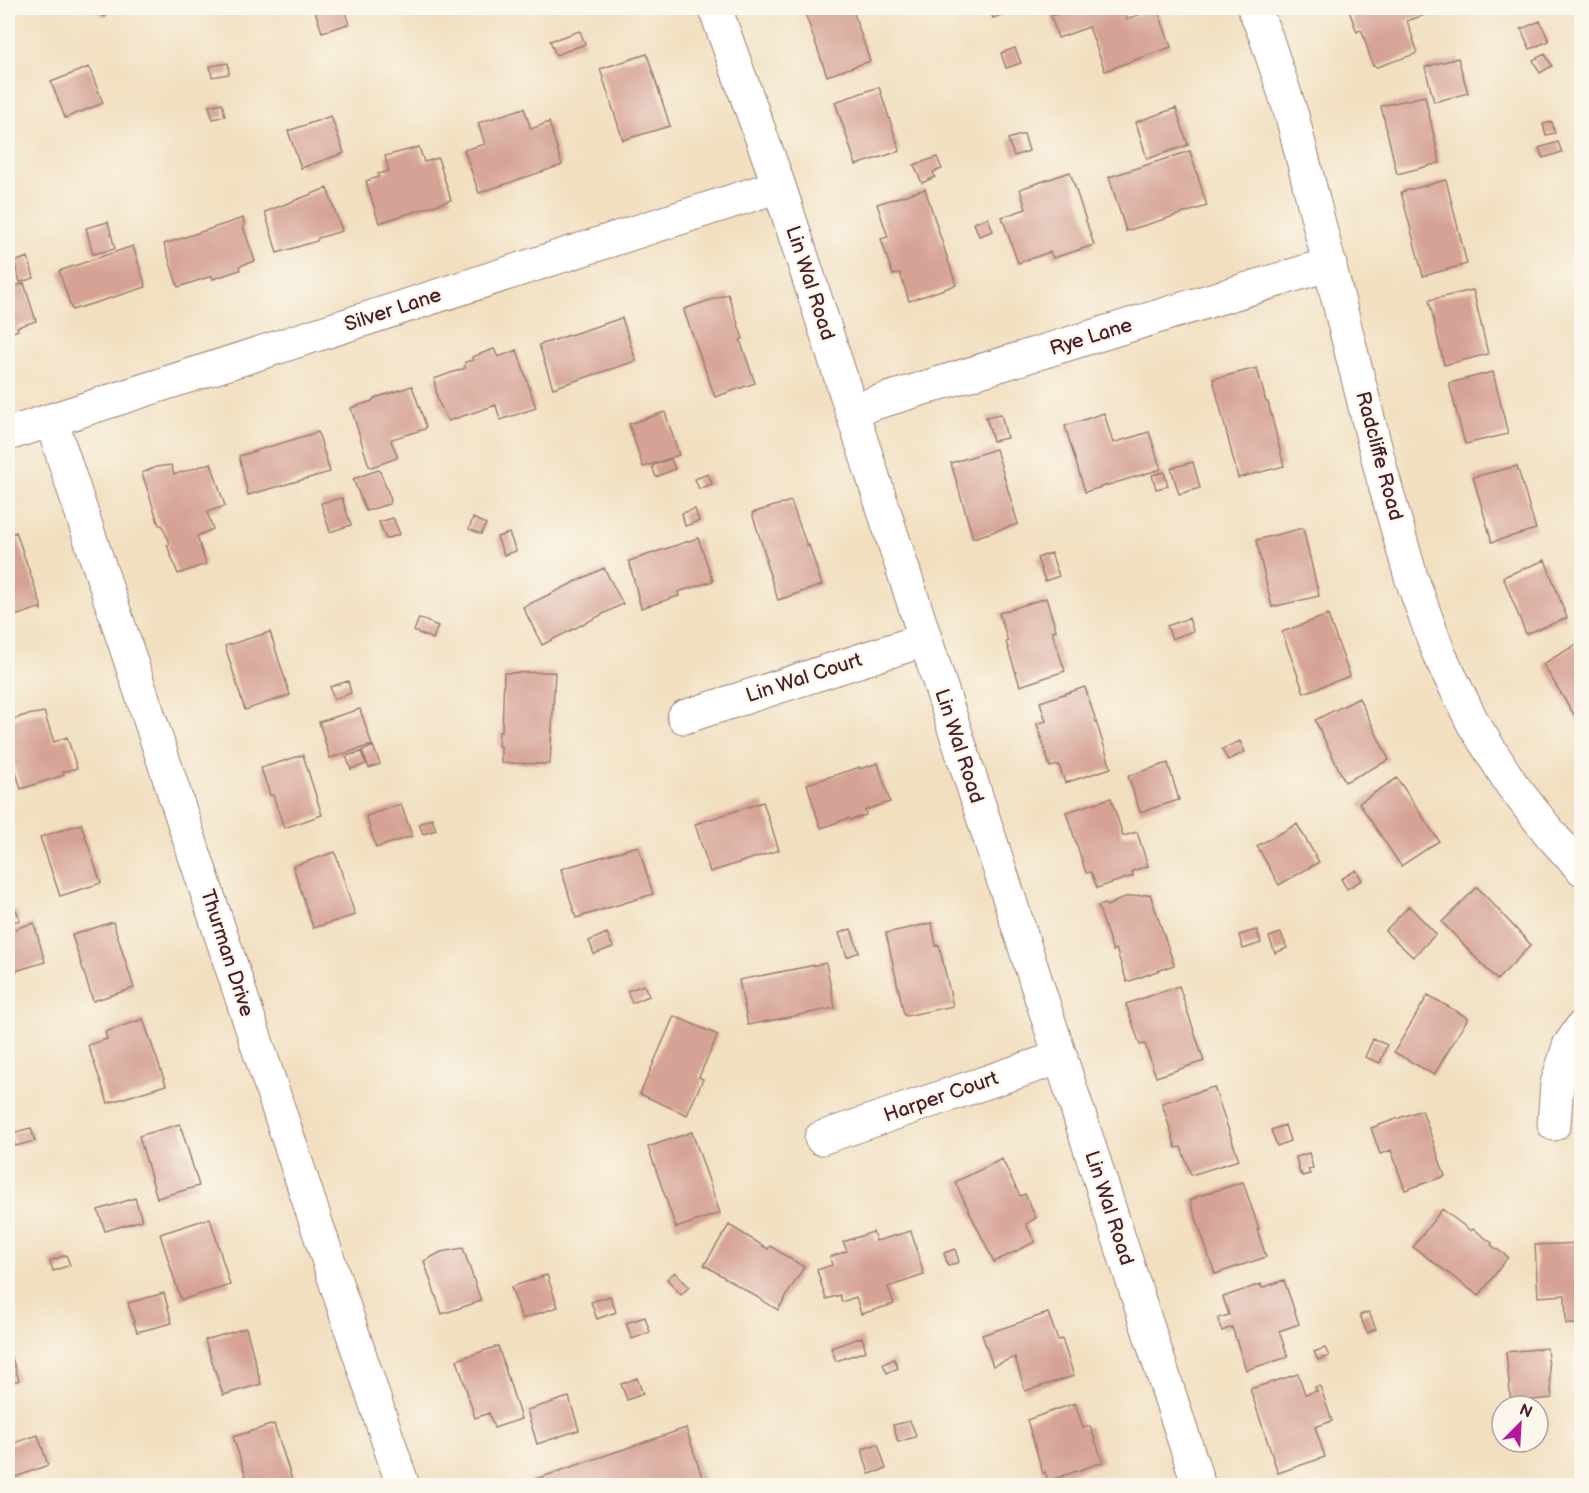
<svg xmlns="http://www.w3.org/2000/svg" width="1589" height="1493" viewBox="0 0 1589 1493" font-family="'Balsamiq Sans',sans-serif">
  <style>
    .building { fill: #d6a295 }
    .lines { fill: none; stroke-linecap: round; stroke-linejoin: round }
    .street-casing { stroke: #9e7f76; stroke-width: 35 }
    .street { stroke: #fff; stroke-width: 33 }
    .labels { text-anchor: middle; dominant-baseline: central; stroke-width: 5; stroke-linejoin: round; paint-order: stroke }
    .street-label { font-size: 20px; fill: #4a1f2b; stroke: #fbf7ec }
  </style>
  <rect width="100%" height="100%" fill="#fbf7ec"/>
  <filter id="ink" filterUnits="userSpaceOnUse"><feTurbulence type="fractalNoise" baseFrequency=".0167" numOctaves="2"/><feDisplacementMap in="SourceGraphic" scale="12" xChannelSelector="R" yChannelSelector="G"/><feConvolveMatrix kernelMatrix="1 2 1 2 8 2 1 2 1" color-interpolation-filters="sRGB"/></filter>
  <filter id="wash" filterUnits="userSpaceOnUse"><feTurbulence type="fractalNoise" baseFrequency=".008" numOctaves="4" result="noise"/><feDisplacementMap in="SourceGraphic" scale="24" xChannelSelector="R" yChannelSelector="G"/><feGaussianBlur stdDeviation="1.35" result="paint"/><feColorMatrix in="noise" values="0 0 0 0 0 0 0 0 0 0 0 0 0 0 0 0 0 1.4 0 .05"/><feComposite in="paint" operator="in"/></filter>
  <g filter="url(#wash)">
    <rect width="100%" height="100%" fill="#f1dfc0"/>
    <g id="blocks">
      <path class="building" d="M90 8H111L105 17Z
        M151 8H173V9L151 12Z
        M314 8H344L349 24 322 32Z
        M812 8H852L870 61 827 76 804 10Z
        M989 8H1013L1014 10 993 18Z
        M1075 8H1123L1127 19 1157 8 1171 47 1105 71 1089 27 1058 38 1051 16Z
        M1348 8H1425L1427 14 1407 21 1417 50 1415 54 1377 67 1373 66 1362 31 1360 30 1357 32Z
        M1540 21 1549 41 1530 49 1521 29Z
        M580 31 585 44 556 55 550 41Z
        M1015 48 1021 63 1006 68 1001 53Z
        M647 54 670 126 623 140 600 69Z
        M1545 54 1552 66 1540 73 1533 60Z
        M1458 58 1468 93 1434 102 1425 67Z
        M228 63 229 74 212 77 210 66Z
        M89 67 103 103 65 118 51 82Z
        M879 87 900 151 856 165 835 102Z
        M1425 96 1440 163 1397 174 1381 106Z
        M222 103 225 116 213 119 209 106Z
        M524 108 531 129 549 122 562 165 479 193 464 150 485 144 478 123Z
        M1176 108 1188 145 1147 159 1136 122Z
        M331 116 344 153 301 168 288 131Z
        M1552 122 1555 133 1546 135 1543 124Z
        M1024 134 1029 151 1014 156 1008 139Z
        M1558 142 1562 152 1543 158 1539 148Z
        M419 147 424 162 438 158 451 200 379 223 366 181 379 177 378 174 389 171 385 156Z
        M1190 151 1207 206 1126 231 1109 177Z
        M937 157 942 169 933 172 935 177 922 183 914 165Z
        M1070 172 1094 245 1053 258 1050 252 1018 263 1002 217 1026 209 1020 189Z
        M1446 180 1467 264 1423 276 1401 192Z
        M327 188 342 231 318 238 317 241 277 253 265 212Z
        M925 189 956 285 909 301 900 273 893 275 881 239 888 237 877 204Z
        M243 218 245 225 243 226 255 261 239 266 240 270 213 279 212 276 178 287 164 244Z
        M988 218 993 231 979 236 974 223Z
        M108 222 115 249 93 254 86 228Z
        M133 246 146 287 72 310 59 271Z
        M28 257 34 278 20 282 14 262Z
        M24 283 36 321 17 327 18 330 8 334V289Z
        M1473 290 1488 354 1444 365 1429 300Z
        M728 294 743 339 740 340 755 383 715 397 685 314 684 309Z
        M622 318 636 361 553 388 539 345Z
        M494 349 498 357 517 350 536 408 500 420 496 405 448 421 438 401 434 379 465 368V362L473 360 472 357Z
        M1257 368 1266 402H1268L1284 466 1238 478 1213 379Z
        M1493 372 1508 434 1465 444 1449 383Z
        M412 386 426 426 425 429 392 439 391 441 397 455V458L372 467 369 466 351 408 372 401 375 398Z
        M665 412 679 455 643 467 629 424Z
        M1104 413 1113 443 1149 432 1161 469 1085 492 1065 426Z
        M1001 414 1007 438 993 441 986 417Z
        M318 432 330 472 248 495 239 456Z
        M996 449 1018 524 973 538 951 463Z
        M671 459 675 469 656 477 652 466Z
        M1193 462 1200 488 1179 494 1171 468Z
        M211 463 225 506 207 512 213 529 197 536 206 564 178 574 167 545 170 544 162 525H159L142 473 156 467 171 465 174 474H176Z
        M1517 466 1536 529 1492 542 1473 477Z
        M378 470 380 471 391 500 389 504 366 511 353 479Z
        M1164 472 1168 486 1156 489 1152 475Z
        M708 474 712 484 699 489 695 479Z
        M342 498 351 525 330 532 321 503Z
        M791 501 807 546 809 545 822 585 778 600 765 560H767L752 513Z
        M695 509 699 521 685 526 682 513Z
        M393 518 400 534 386 539 379 522Z
        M473 518 486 524 481 534 469 529Z
        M1303 528 1319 596 1272 607 1256 540Z
        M16 532 41 605V610L39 608 12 617 10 616 8 608V535Z
        M509 533 516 551 504 555 497 537Z
        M698 538 713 581 678 592 679 596 641 608 629 561Z
        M1051 553 1059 576 1045 581 1037 558Z
        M1545 560 1567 618 1526 634 1503 577Z
        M604 568 623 604 542 645 523 607Z
        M1046 598 1056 630 1052 632 1065 671 1020 686 1006 642 1008 641 999 613Z
        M1328 615 1350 676 1304 693 1282 632Z
        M419 618 438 626 433 639 414 631Z
        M1189 618 1193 631 1172 639 1167 626Z
        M270 632 290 695 245 710 225 646Z
        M1582 641V728L1543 664Z
        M555 672 550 764 501 763V746H498L499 732H502L504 673Z
        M348 681 351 693 334 699 330 687Z
        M1085 687 1111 768 1065 783 1059 765 1050 767 1037 724 1046 721 1040 702Z
        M1359 698 1389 760 1345 782 1315 720Z
        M360 709 372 745 330 758 319 722Z
        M44 712 54 742 67 737 77 768 63 772 64 775 21 789 8 745V723L22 716Z
        M1240 741 1245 752 1228 760 1222 749Z
        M373 746 380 764 369 768 362 751Z
        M361 752 366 764 351 769 346 756Z
        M303 755 322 815 284 828 273 795H270L261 768Z
        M878 763 890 802 865 810 866 815 850 820 849 818 822 828 820 826 807 784 860 767V769Z
        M1168 763 1179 800 1140 812 1128 776Z
        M1397 778 1439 841 1401 866 1359 803Z
        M1111 798 1123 836 1137 832 1148 866 1132 871 1133 876 1097 888 1091 872 1086 873 1066 812Z
        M763 802 779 850 710 872 695 824Z
        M401 804 412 836 376 848 366 816Z
        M432 818 436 830 423 834 419 824Z
        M81 824 101 883 60 896 40 837Z
        M1297 824 1319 862 1279 885 1257 846Z
        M638 846 653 894 576 918 561 869Z
        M335 852 355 915 313 928 293 866Z
        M1356 870 1362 880 1347 889 1341 879Z
        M1477 887 1531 945 1497 980 1442 922Z
        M1150 894 1174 965 1127 982 1116 949 1113 951 1098 906 1105 904 1107 906 1125 897Z
        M1409 906 1436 934 1413 957 1385 931Z
        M16 910 20 920 8 924V913Z
        M113 922 134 988 93 1001 72 935Z
        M34 923 45 962 12 972 8 959V931Z
        M932 923 936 946 939 945 953 1006 906 1016 904 1014 886 933Z
        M851 929 859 952 847 957 839 933Z
        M1257 930 1261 943 1243 949 1239 935Z
        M607 933 613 947 594 954 589 941Z
        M1281 933 1287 948 1275 953 1269 937Z
        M826 963 835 1008 748 1025 739 980Z
        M644 985 649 996 632 1003 627 991Z
        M1179 986 1204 1061 1156 1077 1145 1044 1140 1045 1126 1004Z
        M1428 995 1468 1018 1434 1075 1394 1052Z
        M674 1016 718 1035 699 1077 703 1079 687 1115 640 1094Z
        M143 1019 166 1085 108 1103 88 1045 107 1039 105 1032Z
        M1373 1039 1387 1045 1380 1063 1365 1057Z
        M1214 1087 1239 1160 1191 1175 1181 1147 1176 1148 1162 1103Z
        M1422 1110 1445 1176 1405 1190 1391 1150 1380 1154 1371 1128Z
        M180 1124 199 1186 157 1198 139 1136Z
        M1285 1125 1290 1141 1277 1146 1271 1130Z
        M31 1128 35 1141 15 1146 12 1133Z
        M692 1132 720 1213 676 1228 648 1147Z
        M1309 1153 1313 1168 1308 1169 1310 1174 1302 1176 1301 1173 1300 1174 1296 1157Z
        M1002 1159 1020 1196 1025 1194 1036 1218 1026 1224 1035 1242 994 1262 955 1182Z
        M1243 1182 1259 1229H1257L1266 1257 1215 1274 1190 1200 1196 1198 1195 1197Z
        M135 1198 142 1220 105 1231 98 1210Z
        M1442 1209 1471 1231 1473 1229 1492 1243 1491 1245 1508 1257 1479 1296 1413 1247Z
        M210 1218 230 1285 181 1300 160 1234Z
        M729 1225 768 1249 770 1246 804 1267 778 1310 704 1265Z
        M911 1231 924 1275 888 1287 894 1304 861 1314 856 1297 842 1302 840 1295 826 1299 817 1270 832 1265 830 1257 847 1251 843 1242 873 1232 876 1241Z
        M1582 1243V1324H1566L1565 1295 1538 1297 1535 1245Z
        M463 1248 481 1301 442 1314 424 1261 441 1252Z
        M955 1249 959 1262 948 1266 944 1253Z
        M66 1255 70 1265 53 1271 50 1261Z
        M675 1272 689 1287 681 1295 667 1279Z
        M547 1275 558 1307 522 1319 511 1287Z
        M1284 1280 1299 1324 1279 1331 1288 1357 1246 1370 1232 1327 1222 1331 1218 1318 1229 1315 1223 1297 1261 1284 1262 1288Z
        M164 1293 172 1323 137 1332 128 1303Z
        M610 1296 616 1312 597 1319 591 1302Z
        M1369 1312 1376 1329 1367 1333 1360 1315Z
        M1048 1313 1058 1340 1062 1339 1074 1376 1025 1391 1015 1357 993 1366 982 1335Z
        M645 1317 650 1332 632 1339 626 1323Z
        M246 1328 261 1384 223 1395 205 1340Z
        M862 1337 866 1351 836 1361 831 1348Z
        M498 1346 521 1419 494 1428 489 1413 475 1418 457 1360Z
        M1325 1348 1329 1356 1318 1360 1314 1352Z
        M1547 1348 1552 1398 1511 1402 1506 1352Z
        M12 1358 19 1380 8 1384V1360Z
        M894 1359 898 1368 887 1373 883 1364Z
        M1298 1374 1305 1394 1317 1391 1315 1387 1320 1386 1332 1421 1315 1427 1325 1457 1278 1473 1250 1389Z
        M637 1378 643 1394 627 1400 621 1384Z
        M569 1397 579 1430 537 1444 527 1410Z
        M1075 1403 1083 1428 1090 1426 1103 1462 1048 1481 1045 1472 1043 1473 1027 1420Z
        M910 1421 916 1435 915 1437 898 1442 893 1425Z
        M274 1424 294 1486H249L233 1437Z
        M686 1428 705 1486H518V1485Z
        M38 1435 48 1465 8 1480V1445Z
        M878 1444 886 1469 869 1474 862 1449Z"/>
    </g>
  </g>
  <g filter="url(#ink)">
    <use href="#blocks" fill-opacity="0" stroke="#9e7f76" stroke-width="1.5"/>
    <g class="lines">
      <defs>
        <path id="street" d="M715 8 779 186 1199 1486
          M1254 8 1266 37 1292 116 1383 478 1411 577 1439 654 1473 723 1512 785 1552 836 1582 869
          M852 410 1330 264
          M51 420 403 1486
          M8 434 779 186
          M684 717 924 640
          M1554 1124 1557 1084 1569 1046 1582 1027
          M821 1138 1061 1057"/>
      </defs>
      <use href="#street" class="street-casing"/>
      <use href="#street" class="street"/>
    </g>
  </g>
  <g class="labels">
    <g class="street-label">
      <text transform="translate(810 283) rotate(72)">Lin Wal Road</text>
      <text transform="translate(393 310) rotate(-18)">Silver Lane</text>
      <text transform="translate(1091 337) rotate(-17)">Rye Lane</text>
      <text transform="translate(1379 456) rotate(75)">Radcliffe Road</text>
      <text transform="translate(804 678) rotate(-18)">Lin Wal Court</text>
      <text transform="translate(959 746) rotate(72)">Lin Wal Road</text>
      <text transform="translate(227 953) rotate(72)">Thurman Drive</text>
      <text transform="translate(941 1097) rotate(-19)">Harper Court</text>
      <text transform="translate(1109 1208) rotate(72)">Lin Wal Road</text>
    </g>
  </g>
  <rect width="1589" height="1493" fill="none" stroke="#fbf7ec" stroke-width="30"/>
  <g transform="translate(1520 1424) rotate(24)"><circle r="28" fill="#fbf7ec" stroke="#b4a19f" stroke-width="1.5"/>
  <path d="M0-4.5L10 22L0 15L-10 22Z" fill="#b5179e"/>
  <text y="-9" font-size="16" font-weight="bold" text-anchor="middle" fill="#4a1f2b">N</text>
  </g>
</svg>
